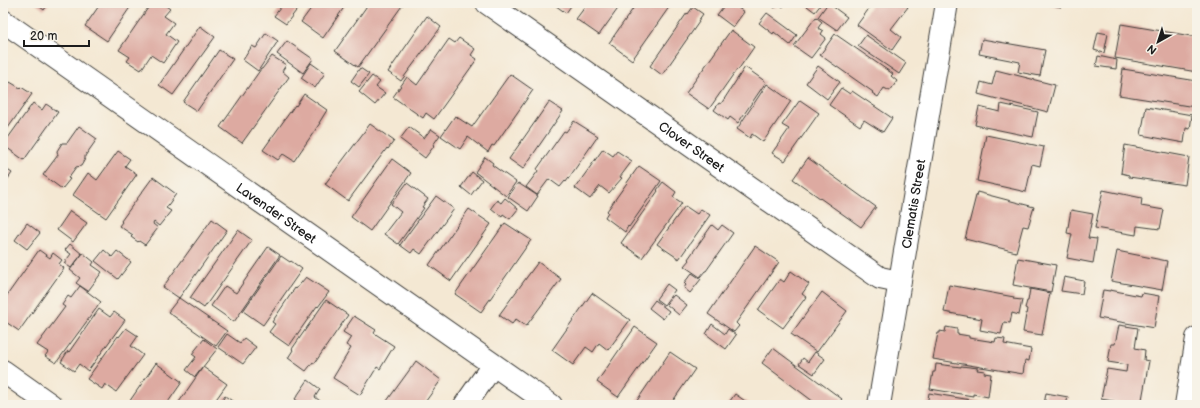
<svg xmlns="http://www.w3.org/2000/svg" width="1200" height="408" font-family="'Balsamiq Sans',sans-serif">
<rect width="100%" height="100%" fill="#f7f3e8"/>
<filter id="ink" filterUnits="userSpaceOnUse"><feTurbulence type="fractalNoise" baseFrequency=".025" numOctaves="2"/><feDisplacementMap in="SourceGraphic" scale="8" xChannelSelector="R" yChannelSelector="G"/><feConvolveMatrix kernelMatrix="1 2 1 2 8 2 1 2 1" color-interpolation-filters="sRGB"/></filter>
<filter id="wash" filterUnits="userSpaceOnUse"><feTurbulence type="fractalNoise" baseFrequency=".012" numOctaves="4" result="noise"/><feDisplacementMap in="SourceGraphic" scale="16" xChannelSelector="R" yChannelSelector="G"/><feGaussianBlur stdDeviation="0.9" result="paint"/><feColorMatrix in="noise" values="0 0 0 0 0 0 0 0 0 0 0 0 0 0 0 0 0 1.4 0 .05"/><feComposite in="paint" operator="in"/></filter>
<g filter="url(#wash)">
<rect width="100%" height="100%" fill="#f4e8d3"/>
<g id="blocks">
<g fill="#ddaaa1">
<path d="M35 3H49L44 10Z"/>
<path d="M101 3H133L107 41 85 26Z"/>
<path d="M147 3H162L170 9 164 16 174 23 166 34 177 42 163 63 151 55 141 70 127 61 130 57 119 50 150 5Z"/>
<path d="M284 3H293L299 7 286 24 274 16Z"/>
<path d="M315 3H347L323 38 301 22Z"/>
<path d="M369 3H404L358 67 335 51Z"/>
<path d="M552 3H573L566 13Z"/>
<path d="M588 3H622L599 35 576 19Z"/>
<path d="M637 3H672L632 60 609 43Z"/>
<path d="M726 3H731L744 12 733 27 717 15Z"/>
<path d="M734 3H745L741 8Z"/>
<path d="M768 3H786L783 7 778 3 775 8Z"/>
<path d="M803 3H822L815 12Z"/>
<path d="M828 3 847 17 837 30 818 17Z"/>
<path d="M873 3H903L908 7 891 29 901 37 892 50 857 25Z"/>
<path d="M1044 3H1061V7Z"/>
<path d="M693 7 703 14 698 21 699 22 662 75 650 66 687 13 688 14Z"/>
<path d="M767 13 797 35 790 45 774 32 773 34 759 23Z"/>
<path d="M427 16 441 27 401 81 388 72Z"/>
<path d="M816 17 822 22 818 28 823 31 821 34 826 38 811 58 794 46Z"/>
<path d="M1121 24 1197 37V72L1115 58Z"/>
<path d="M200 26 215 37 173 95 159 85Z"/>
<path d="M731 30 754 47 738 70 737 69 709 109 686 93Z"/>
<path d="M1098 32 1108 34 1104 53 1094 50Z"/>
<path d="M266 33 278 41 258 71 243 60 252 46 256 48Z"/>
<path d="M835 34 893 74 891 76 897 81 890 91 884 88 878 97 872 93 873 92 820 55Z"/>
<path d="M866 35 906 63 899 74 858 46Z"/>
<path d="M459 38 475 49 471 55 477 59 434 119 426 113 423 118 393 97 407 77 417 85 449 39 455 43Z"/>
<path d="M982 39 1045 50 1040 76 1018 72 1020 62 979 54Z"/>
<path d="M287 41 313 59 303 73 277 54Z"/>
<path d="M219 50 233 59 197 111 183 102Z"/>
<path d="M272 56 286 65 282 71 289 77 242 143 220 127 261 69H262Z"/>
<path d="M1098 56 1117 60 1116 69 1096 66Z"/>
<path d="M311 63 325 73 315 88 301 78Z"/>
<path d="M818 66 840 82 827 99 806 83Z"/>
<path d="M745 67 766 82 738 123 730 117 728 120 714 110 719 103 721 104Z"/>
<path d="M360 68 369 74 359 87 351 81Z"/>
<path d="M1123 69 1197 81V92L1195 107 1119 95Z"/>
<path d="M996 70 1055 85 1048 112 978 94 981 82 992 85Z"/>
<path d="M510 74 533 90 494 146 492 145 488 152 468 137 460 149 441 136 455 116 472 127Z"/>
<path d="M372 76 380 82 376 87 385 93 375 105 359 92Z"/>
<path d="M10 82 20 88 21 87 32 94 3 135V92Z"/>
<path d="M767 84 791 101 763 142 752 134 750 138 737 129Z"/>
<path d="M841 88 850 94 852 91 892 118 883 132 864 120 860 126 829 105Z"/>
<path d="M304 94 327 110 319 123H320L294 161 283 154 278 160 263 150 295 105 296 106Z"/>
<path d="M800 100 819 113 785 161 772 153 789 129 782 125Z"/>
<path d="M549 102 563 111 523 169 509 159Z"/>
<path d="M33 103 42 110 46 104 58 112 24 160 3 145Z"/>
<path d="M1001 104 1038 112 1033 137 975 125 979 107 1000 112Z"/>
<path d="M1146 107 1192 115 1190 129 1186 128 1184 143 1141 135Z"/>
<path d="M574 121 598 136 566 182 565 181 560 187 549 179 537 195 526 187 538 171 537 169 564 131 566 132Z"/>
<path d="M370 124 394 141 388 149 387 148 348 201 325 184Z"/>
<path d="M79 126 97 139 85 156V159L81 166 76 167 68 178 70 179 62 189 43 175 58 155 57 151 62 143H67Z"/>
<path d="M409 127 424 138 431 129 440 135 433 145 434 146 425 158 400 139Z"/>
<path d="M986 135 1044 147 1040 166 1032 164 1026 192 977 181Z"/>
<path d="M1125 145 1189 157 1185 185 1129 177V175L1121 173Z"/>
<path d="M603 149 613 156 617 151 632 161 620 177 622 178 609 193 600 186 590 199 575 188Z"/>
<path d="M118 151 130 159 125 166 137 174 106 218 73 195 88 173 97 180Z"/>
<path d="M485 157 493 163 492 165 516 182 506 196 475 172Z"/>
<path d="M808 158 876 207 861 227 793 179Z"/>
<path d="M392 159 411 173 370 231 351 217Z"/>
<path d="M639 166 661 181 629 227 628 226 625 232 605 217 608 212 607 211 636 170Z"/>
<path d="M3 167 12 173 3 186Z"/>
<path d="M472 172 482 180 471 195 461 187Z"/>
<path d="M153 177 176 194 166 208 171 211 159 226 154 222 153 224 158 228 145 245 139 241 138 242 131 237 133 235 119 226 122 222 121 221Z"/>
<path d="M663 182 676 192 673 197 682 203 642 258 621 243 658 191 657 190Z"/>
<path d="M407 183 428 199 422 207 424 208 398 244 384 234 401 212 391 204Z"/>
<path d="M518 183 538 196 528 211 508 197Z"/>
<path d="M1103 190 1142 198 1141 206 1164 210 1160 229 1137 226 1136 235 1095 228Z"/>
<path d="M977 192 1034 207 1028 227 1023 226 1016 252 965 239Z"/>
<path d="M436 196 454 209 421 254 414 249 411 253 400 245Z"/>
<path d="M505 198 518 209 510 219 503 214 502 217 491 208 497 200 501 203Z"/>
<path d="M685 206 697 214 701 209 710 215 679 259 657 244Z"/>
<path d="M469 209 491 224 451 281 429 265Z"/>
<path d="M1071 210 1093 214 1088 238 1097 239 1093 263 1067 258 1072 234 1067 233Z"/>
<path d="M70 211 87 223 73 242 57 230Z"/>
<path d="M212 219 227 230 179 298 163 287Z"/>
<path d="M27 223 40 233 27 249 15 240Z"/>
<path d="M505 223 531 240 481 312 455 294Z"/>
<path d="M712 225 718 230 722 225 733 233 706 271H705L700 277 684 266 689 260 688 259Z"/>
<path d="M238 230 252 240 204 308 190 298Z"/>
<path d="M70 244 82 254 71 268 64 263 71 254 65 250Z"/>
<path d="M755 246 779 262 736 323 739 326 734 332 708 314Z"/>
<path d="M268 247 280 255 234 322 211 306 225 286 236 293Z"/>
<path d="M39 250 50 258 53 253 62 260 59 264 64 268 19 331 3 320V301Z"/>
<path d="M104 250 112 257 117 251 131 262 118 279 95 261Z"/>
<path d="M1117 251 1167 261 1162 290 1111 281Z"/>
<path d="M83 253 94 262 92 265 102 272 88 291 76 283 80 278 70 270Z"/>
<path d="M281 256 290 262 291 261 302 269 263 325 243 311Z"/>
<path d="M1018 258 1056 265 1051 292 1013 285Z"/>
<path d="M538 262 561 279 526 326 516 319 512 324 499 315Z"/>
<path d="M791 271 809 284 802 294 806 297 783 328 758 310 780 279 784 282Z"/>
<path d="M692 273 701 279 690 293 684 288 686 285 684 283Z"/>
<path d="M306 277 329 292 318 307 317 306 289 346 269 332 275 324 272 322 295 288 296 289Z"/>
<path d="M1064 277 1084 281 1082 294 1061 291Z"/>
<path d="M667 284 675 290 664 305 656 299Z"/>
<path d="M949 285 1014 297 1013 299 1022 300 1019 315 1012 313 1010 323 1004 322 1001 334 980 330 982 319 944 312Z"/>
<path d="M80 286 101 302 56 363 45 356 48 352 37 345 65 307 62 305 68 296 71 298Z"/>
<path d="M1030 289 1050 293 1042 335 1023 332 1027 309 1025 308 1027 301H1028Z"/>
<path d="M1103 290 1110 291V290L1141 296 1142 293 1159 296 1154 328 1098 318Z"/>
<path d="M822 292 847 311 817 352 791 334Z"/>
<path d="M592 293 630 320 608 350 599 343 593 352 586 347 573 365 552 350Z"/>
<path d="M674 295 687 305 679 315 666 304Z"/>
<path d="M179 298 227 331 216 346 168 312Z"/>
<path d="M326 300 348 315 314 364 313 362 306 371 288 358 293 350 292 349Z"/>
<path d="M655 300 669 311 663 319 649 308Z"/>
<path d="M99 309 110 317 114 312 125 320 88 371 79 364 74 371 61 362 68 351 69 352Z"/>
<path d="M354 316 376 330 374 333 394 346 380 369 377 367 360 395 333 378 351 348 346 345 351 337 343 332Z"/>
<path d="M712 324 725 334 728 329 736 335 726 349 706 334Z"/>
<path d="M1119 325 1138 328 1135 348 1145 350 1144 360 1149 361 1141 405H1135L1101 399 1107 369 1126 372 1127 365 1108 362 1111 344H1115Z"/>
<path d="M635 327 657 342 618 397 597 382Z"/>
<path d="M946 327 957 329V334L969 336V338L995 342 996 338 1005 339 1004 344 1031 349 1029 361 1025 360 1023 374 933 359 938 333H940V331L945 332Z"/>
<path d="M126 328 138 336 131 346 143 355 116 392 105 384 102 389 87 379 118 336 119 337Z"/>
<path d="M227 334 240 343 244 338 256 347 243 364 218 347Z"/>
<path d="M204 339 217 349 195 377 186 370 196 357 192 354Z"/>
<path d="M773 348 842 399 837 405H818L762 363Z"/>
<path d="M670 352 695 369 670 405H634Z"/>
<path d="M815 352 825 359 814 374 799 364 803 358 808 362Z"/>
<path d="M416 361 441 380 423 405H384Z"/>
<path d="M156 363 182 382 166 405H127Z"/>
<path d="M936 364 961 367V366L978 368 977 370 985 371 984 373 991 374 988 397 973 394V396L930 389 933 372H935Z"/>
<path d="M203 367 227 384 212 405H177Z"/>
<path d="M308 380 320 389 315 397 325 405H303L295 399Z"/>
<path d="M929 393 989 403V405H927Z"/>
<path d="M1046 393 1068 397 1066 405H1044Z"/>
<path d="M735 394 751 405H727Z"/>
<path d="M225 396 238 405H219Z"/>
</g>
</g>
</g>
<g filter="url(#ink)">
<use href="#blocks" fill-opacity="0" stroke="#3c3b37" stroke-width="1"/>
<g fill="none" stroke-linecap="round" stroke-linejoin="round">
<defs>
<g id="minor">
<path id="s1" d="M487 3 880 278 899 282"/>
<path id="s2" d="M3 21 551 405"/>
<path d="M3 371 51 405"/>
<path d="M465 405 493 365"/>
<path id="s3" d="M879 405 947 3"/>
<path d="M1186 405 1197 338"/>
</g>
</defs>
<use href="#minor" stroke="#3c3b37" stroke-width="24"/>
<use href="#minor" stroke="#fff" stroke-width="22"/>
</g>
</g>
<g text-anchor="middle" stroke-width="3" stroke-linejoin="round" paint-order="stroke">
<g font-size="13" fill="#1c1c1c" stroke="#f7f3e8">
<text dy="5" stroke="none"><textPath href="#s1" startOffset="250">Clover Street</textPath></text>
<text dy="5" stroke="none"><textPath href="#s3" startOffset="204">Clematis Street</textPath></text>
<text dy="5" stroke="none"><textPath href="#s2" startOffset="334">Lavender Street</textPath></text>
</g>
</g>
<rect width="1200" height="408" fill="none" stroke="#f7f3e8" stroke-width="16"/>
<g transform="translate(1158 42) rotate(219)" stroke="#f7f3e8" stroke-width="3" paint-order="stroke">
<path d="M0-3L7 15L0 10L-7 15Z" fill="#1c1c1c"/>
<text y="-6" font-size="11" font-weight="bold" text-anchor="middle" fill="#1c1c1c">N</text>
</g>
<path d="M24 40v6h65v-6" fill="none" stroke="#1c1c1c" stroke-width="2"/>
<text x="30" y="40" font-size="12" fill="#1c1c1c" stroke="#f7f3e8" stroke-width="3" paint-order="stroke">20 m</text>
</svg>
